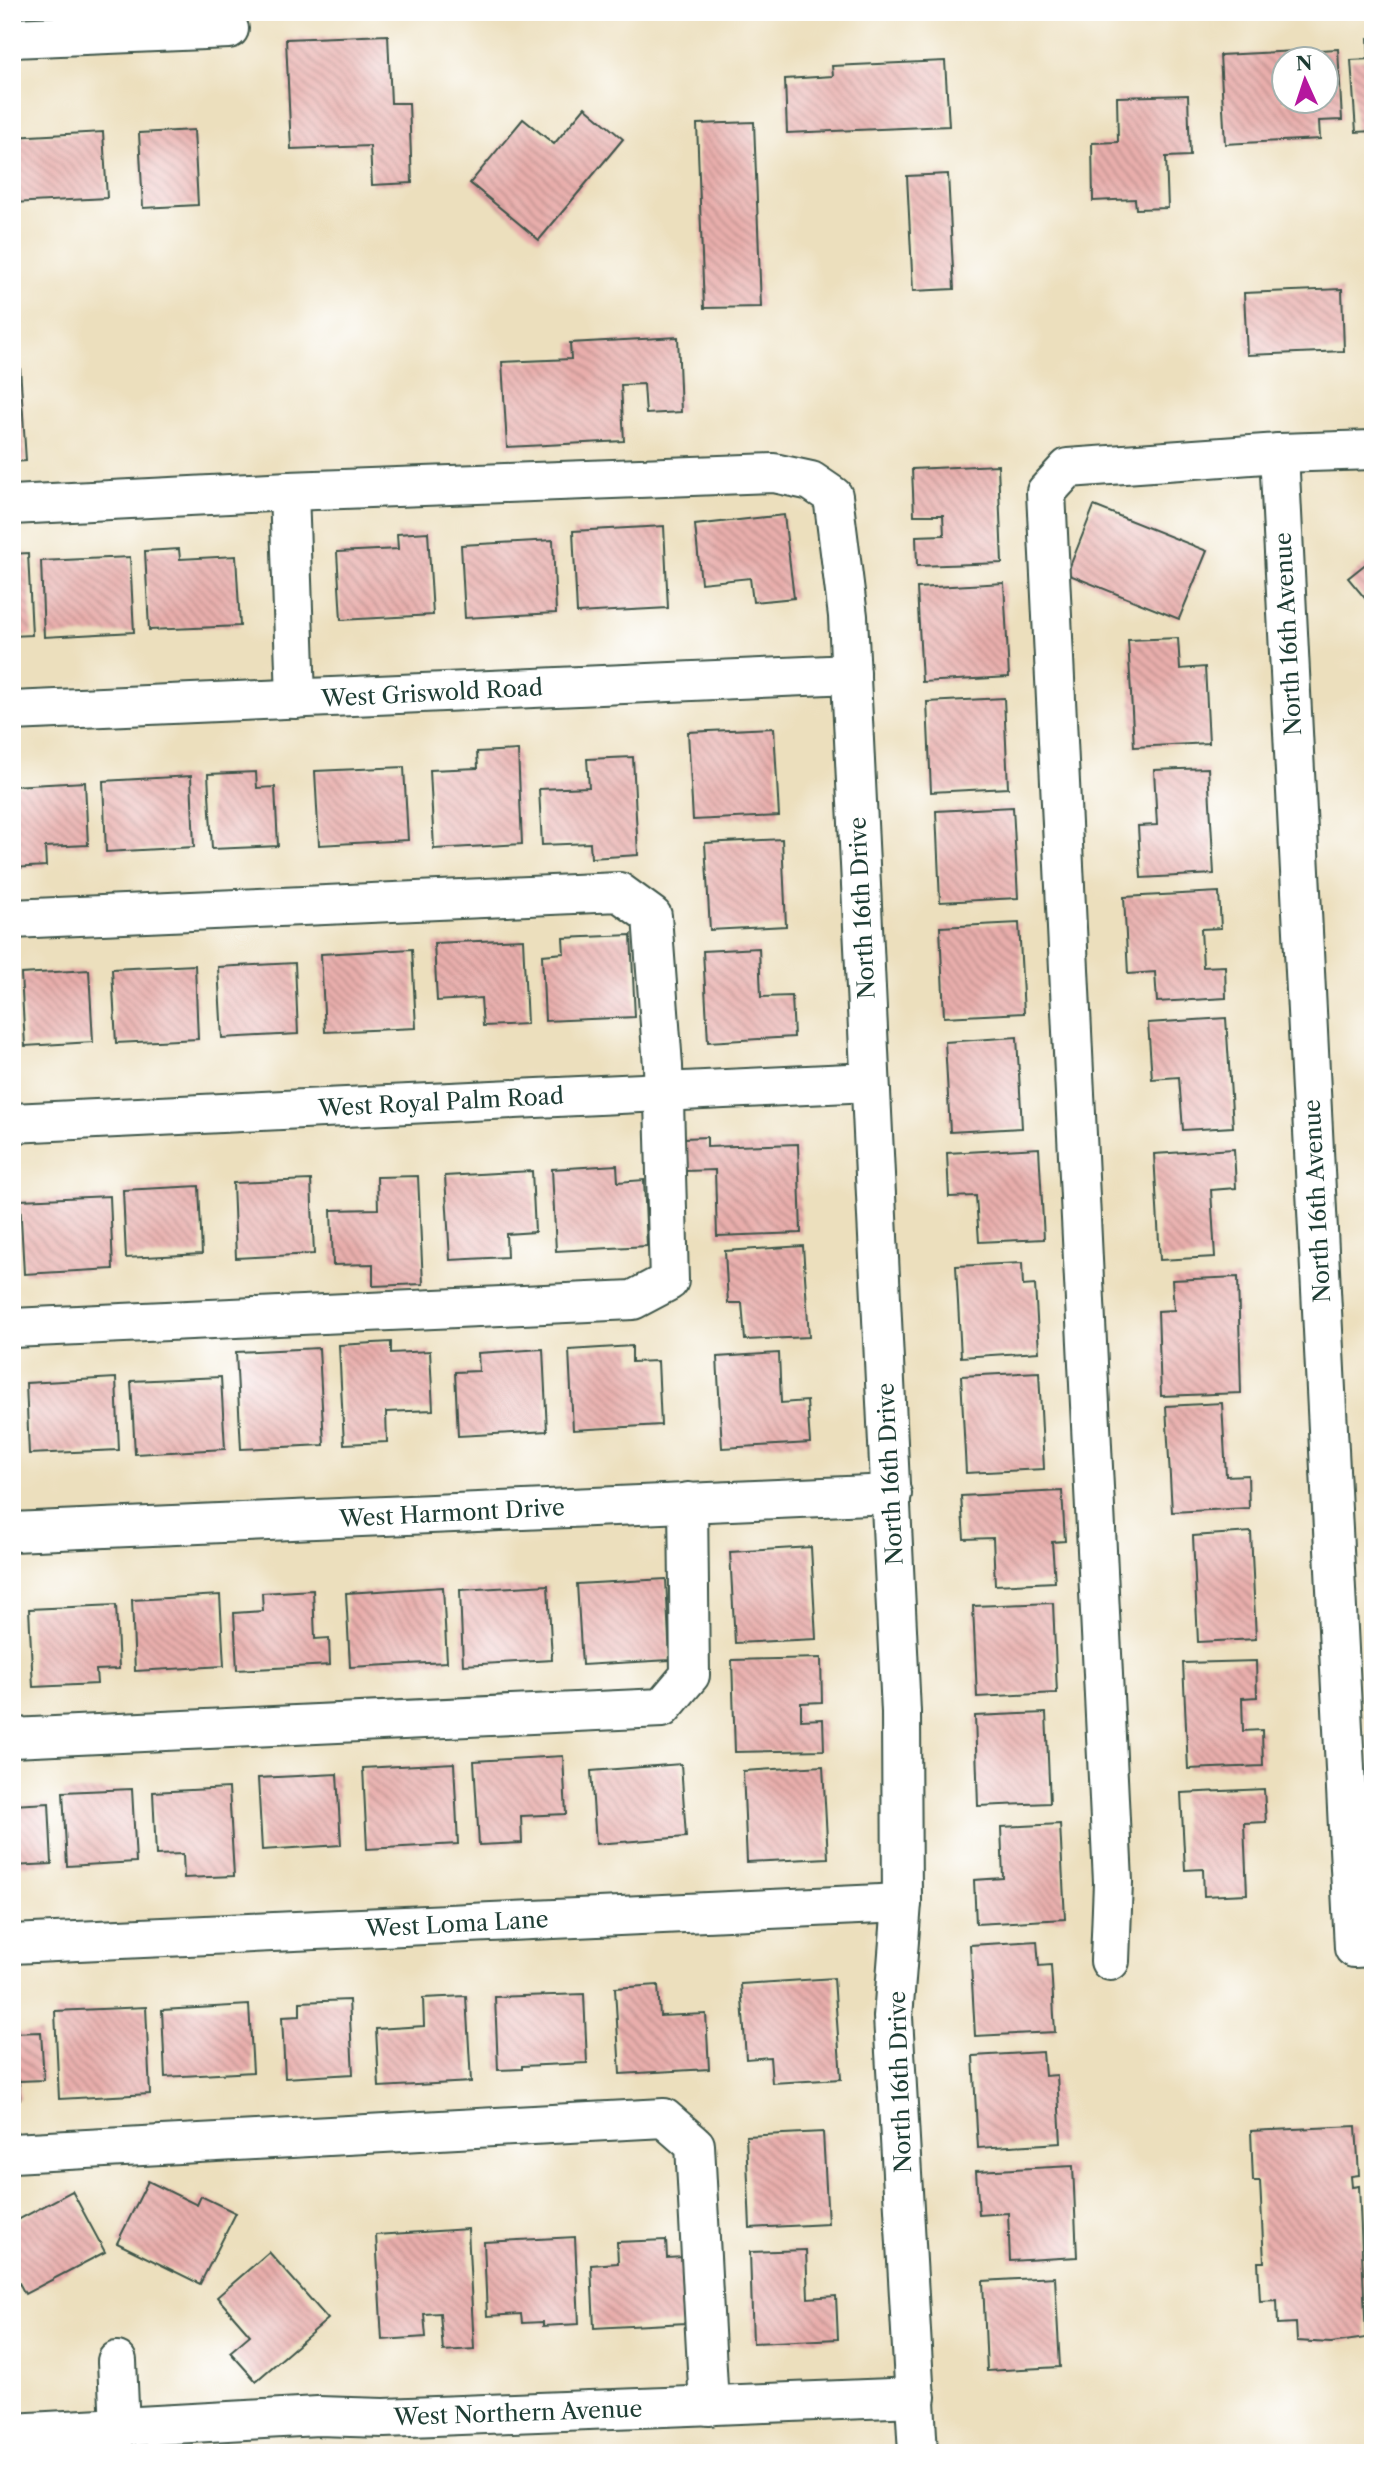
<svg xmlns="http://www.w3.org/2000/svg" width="1385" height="2465" font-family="'Libre Caslon Text',serif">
<defs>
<pattern id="building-back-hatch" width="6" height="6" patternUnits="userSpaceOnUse" patternTransform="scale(1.75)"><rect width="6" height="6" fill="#e9aeac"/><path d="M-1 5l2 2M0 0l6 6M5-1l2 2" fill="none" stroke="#bc8f8d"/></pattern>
</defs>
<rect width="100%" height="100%" fill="#fff"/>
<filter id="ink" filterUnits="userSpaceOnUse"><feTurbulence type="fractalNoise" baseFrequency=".0143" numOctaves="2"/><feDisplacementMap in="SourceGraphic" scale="14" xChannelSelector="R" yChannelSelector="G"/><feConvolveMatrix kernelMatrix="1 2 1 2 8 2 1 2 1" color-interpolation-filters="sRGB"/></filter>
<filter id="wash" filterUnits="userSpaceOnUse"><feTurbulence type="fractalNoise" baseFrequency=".00686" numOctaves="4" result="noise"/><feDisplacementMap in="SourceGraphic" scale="28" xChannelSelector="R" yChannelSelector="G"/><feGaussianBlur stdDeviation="1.57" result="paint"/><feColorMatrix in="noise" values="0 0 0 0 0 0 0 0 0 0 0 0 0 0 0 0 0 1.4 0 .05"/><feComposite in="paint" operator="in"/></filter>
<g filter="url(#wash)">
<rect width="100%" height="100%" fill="#ecdfbd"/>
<g id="blocks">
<g fill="url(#building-back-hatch)" fill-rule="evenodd">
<path d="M388 35 391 103H409L412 183 372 185 370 146 291 149 286 39Z"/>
<path d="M1368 38H1373V131L1356 132 1351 60 1369 59Z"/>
<path d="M1338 49 1342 120 1319 121 1320 139 1225 144 1220 55ZM1284 60H1326V102H1284Z"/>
<path d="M945 61 949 126 787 133 785 79 833 76 832 66Z"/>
<path d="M1188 95 1190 156 1166 157 1168 208 1136 209 1135 199 1093 201 1092 143 1118 142 1117 97Z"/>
<path d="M585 107 623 139 539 240 470 183 523 119 554 144Z"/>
<path d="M754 122 761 307 704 308 697 124Z"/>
<path d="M194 130 198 205 143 208 139 133Z"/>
<path d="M103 132 107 198 12 203V137Z"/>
<path d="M948 174 954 289 913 291 907 176Z"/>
<path d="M12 272H14L26 461 12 462Z"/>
<path d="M1342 289 1344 351 1247 355 1244 293Z"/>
<path d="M678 337 681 412 646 414 644 384 621 385 624 441 507 447 502 362 571 359 570 343Z"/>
<path d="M998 465 1002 563 917 566 916 536 944 535 943 515H914L912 469Z"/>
<path d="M1094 506 1207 551 1179 619 1067 574Z"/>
<path d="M784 515 794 598 753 602 750 578 701 583 695 525Z"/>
<path d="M664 526 668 608 577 613 573 531Z"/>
<path d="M428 532 433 615 341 620 337 552 398 549 397 534Z"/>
<path d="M553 540 556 613 465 618 461 545Z"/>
<path d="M179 549 180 559 236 556 240 626 149 630 145 551Z"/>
<path d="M28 553 32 635 12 636V554Z"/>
<path d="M130 557 134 632 44 637 41 561Z"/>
<path d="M1373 558V608L1348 578Z"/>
<path d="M1004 583 1009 677 922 682 917 588Z"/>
<path d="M1178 638 1180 669 1205 667 1209 743 1134 747 1128 640Z"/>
<path d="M1004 698 1008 788 931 792 927 702Z"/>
<path d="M774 728 779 816 693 820 688 732Z"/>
<path d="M518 750 522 844 434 849 430 770 478 768 477 752Z"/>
<path d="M633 757 638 855 591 858 590 843 542 845 539 789 589 787 587 759Z"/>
<path d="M404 767 408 840 319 845 315 771Z"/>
<path d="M1208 768 1214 874 1141 878 1138 826 1157 825 1154 770Z"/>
<path d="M256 772 257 788 275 787 278 846 212 849 208 774Z"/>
<path d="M191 776 194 847 106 852 103 781Z"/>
<path d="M85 782 88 845 45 847 46 866 12 868V786Z"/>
<path d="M1013 807 1018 898 940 902 936 811Z"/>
<path d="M782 839 786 926 710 930 705 843Z"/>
<path d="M1219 892 1221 928 1201 929 1203 967 1225 966 1226 998 1157 1002 1155 972 1128 974 1124 897Z"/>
<path d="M1019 923 1024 1013 944 1017 940 927Z"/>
<path d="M631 935 635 1017 545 1021 542 955 564 953 563 938Z"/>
<path d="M523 939 527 1024 483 1026 481 998 437 1001 434 943Z"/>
<path d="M759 948 761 997 792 996 794 1037 708 1042 703 951Z"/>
<path d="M412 949 416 1028 325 1032 321 954Z"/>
<path d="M295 963 298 1034 222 1038 218 967Z"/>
<path d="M195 965 198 1039 116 1043 112 969Z"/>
<path d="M89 970 93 1042 25 1046 21 974Z"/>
<path d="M1226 1018 1233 1127 1183 1130 1179 1077 1152 1079 1148 1023Z"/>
<path d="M1017 1037 1022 1128 950 1132 945 1042Z"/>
<path d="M707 1137V1147L798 1144 801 1233 717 1236 715 1170 685 1171 684 1138Z"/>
<path d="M1039 1148 1044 1239 979 1242 976 1196 949 1197 947 1153Z"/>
<path d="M1234 1149 1236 1188 1211 1190 1215 1257 1160 1260 1154 1154Z"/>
<path d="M617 1165 618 1182 644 1180 647 1246 556 1251 552 1169Z"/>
<path d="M532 1171 535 1232 506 1234 507 1257 450 1260 445 1176Z"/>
<path d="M418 1176 423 1284 373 1286V1264L333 1265 331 1210 378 1209 377 1177Z"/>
<path d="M311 1180 314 1254 236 1258 233 1183Z"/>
<path d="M199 1186 202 1254 126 1258 123 1190Z"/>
<path d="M110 1196 113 1269 24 1274 20 1200Z"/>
<path d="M803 1246 809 1337 745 1340 742 1303H728L725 1251Z"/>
<path d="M1022 1263 1023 1286 1035 1285 1039 1352 961 1357 956 1266Z"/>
<path d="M1238 1277 1241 1393 1161 1396 1158 1311 1174 1310 1172 1280Z"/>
<path d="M391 1342V1353L430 1351 433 1410 386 1412 387 1442 344 1444 339 1345Z"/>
<path d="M632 1346V1362L658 1361 661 1425 573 1430 569 1350Z"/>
<path d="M319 1348 324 1445 241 1449 236 1352Z"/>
<path d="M543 1349 547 1431 458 1436 455 1372 479 1371 478 1353Z"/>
<path d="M779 1353 781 1403 807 1401 810 1443 722 1448 717 1357Z"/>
<path d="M1039 1372 1044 1469 966 1473 961 1376Z"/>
<path d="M221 1377 225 1449 135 1454 131 1381Z"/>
<path d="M116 1378 119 1450 29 1454 26 1383Z"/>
<path d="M1222 1403 1226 1476 1248 1475 1249 1508 1172 1512 1166 1406Z"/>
<path d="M1062 1491 1065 1541 1052 1542 1055 1582 995 1585 993 1538 964 1539 961 1496Z"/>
<path d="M1251 1532 1256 1639 1198 1642 1193 1536Z"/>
<path d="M811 1547 816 1639 735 1643 730 1552Z"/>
<path d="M666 1579 670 1660 582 1665 577 1584Z"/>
<path d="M548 1585 552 1660 463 1665 460 1590Z"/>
<path d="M443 1587 447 1662 350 1667 346 1593Z"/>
<path d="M313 1590 315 1639 329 1638 330 1665 237 1670 234 1613 263 1611 262 1593Z"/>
<path d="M220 1595 224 1666 135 1671 132 1600Z"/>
<path d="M1053 1603 1057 1693 977 1697 973 1606Z"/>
<path d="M116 1605 119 1669 96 1670 97 1684 33 1687 29 1609Z"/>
<path d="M821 1658 822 1702 801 1703V1720L823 1719 824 1750 735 1752 732 1660Z"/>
<path d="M1256 1661 1257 1697 1242 1698 1243 1731 1262 1730 1263 1766 1188 1769 1183 1663Z"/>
<path d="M1046 1713 1050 1803 978 1806 975 1716Z"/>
<path d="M563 1756 566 1814 521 1816 522 1843 479 1845 474 1761Z"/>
<path d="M454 1763 458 1844 367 1849 363 1768Z"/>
<path d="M681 1764 686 1837 596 1844 591 1771Z"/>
<path d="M823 1766 828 1858 747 1862 743 1771Z"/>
<path d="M337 1774 341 1845 262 1850 258 1778Z"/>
<path d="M229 1788 234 1876 184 1878 183 1854 156 1855 153 1792Z"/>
<path d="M132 1789 136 1862 67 1866 63 1792Z"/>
<path d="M1264 1789 1266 1822 1244 1823 1247 1894 1204 1896 1203 1869 1185 1870 1181 1793Z"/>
<path d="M49 1803 52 1864 12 1866V1805Z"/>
<path d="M1060 1824 1065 1919 976 1924 974 1880 1003 1878 1001 1827Z"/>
<path d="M1037 1941 1039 1966 1051 1965 1055 2032 975 2036 970 1945Z"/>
<path d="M834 1978 841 2079 772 2083 770 2057 746 2059 741 1984Z"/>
<path d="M658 1985 660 2016 706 2014 709 2069 620 2074 615 1988Z"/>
<path d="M584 1994 587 2063 522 2066V2069L498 2070 495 1997Z"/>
<path d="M466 1996 471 2082 379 2087 376 2029 424 2026 423 1998Z"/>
<path d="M349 2000 353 2074 285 2078 282 2017 300 2016V2002Z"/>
<path d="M249 2005 253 2072 165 2077 162 2010Z"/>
<path d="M146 2007 150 2094 59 2099 55 2011Z"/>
<path d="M41 2032 44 2080 19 2081 20 2099H12V2033Z"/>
<path d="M1043 2052 1045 2076 1057 2075 1061 2143 978 2148 973 2056Z"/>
<path d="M1356 2126 1359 2175 1351 2176 1352 2187 1359 2186 1366 2338 1331 2343 1297 2341 1296 2323 1278 2324 1277 2300 1260 2301 1258 2262H1264L1260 2181H1253L1251 2131Z"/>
<path d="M823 2132 828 2224 750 2228 746 2136Z"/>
<path d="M1073 2166 1077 2257 1010 2261 1008 2213 979 2215 976 2171Z"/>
<path d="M148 2181 197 2205 201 2196 236 2213 200 2284 117 2243Z"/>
<path d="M72 2191 105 2252 25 2294 12 2270V2223Z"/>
<path d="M468 2229 474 2349 443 2351 440 2313 424 2314 426 2337 382 2340 376 2235Z"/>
<path d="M575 2237 579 2324 543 2326V2322L522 2323 521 2314 487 2316 484 2242Z"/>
<path d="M666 2240 667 2258 683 2257 686 2323 594 2328 591 2265 618 2263 617 2242Z"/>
<path d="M806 2250 808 2298 836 2296 838 2339 753 2343 750 2252Z"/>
<path d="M269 2252 328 2319 256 2381 230 2352 250 2335 217 2297Z"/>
<path d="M1055 2277 1060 2367 987 2371 983 2281Z"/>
</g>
</g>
</g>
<g filter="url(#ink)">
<use href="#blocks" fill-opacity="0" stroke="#3e5549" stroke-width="2"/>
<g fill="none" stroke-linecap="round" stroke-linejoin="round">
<defs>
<g id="minor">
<path d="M12 38 229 29"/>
<path d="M1279 453 1354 1948 1373 1947"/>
<path d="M289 491 296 699"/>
<path d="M12 505 289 491 774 473 811 481 833 496 848 616 901 1712 902 1903 893 2017 918 2453"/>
<path d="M12 711 851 674"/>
<path d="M12 919 619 892 652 916 663 1066 669 1281 633 1300 12 1328"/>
<path d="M12 1123 870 1082"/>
<path d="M12 1532 892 1494"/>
<path d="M12 1738 662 1708 690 1675 688 1502"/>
<path d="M12 1944 902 1903"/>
<path d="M1110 1961 1113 1882 1046 492 1068 468 1279 453 1373 450"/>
<path d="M12 2153 664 2118 695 2145 709 2406"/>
<path d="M117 2361 120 2428"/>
<path d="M12 2433 318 2416 384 2418 916 2397"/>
</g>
</defs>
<use href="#minor" stroke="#3e5549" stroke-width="42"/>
<use href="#minor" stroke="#fff" stroke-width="38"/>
</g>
</g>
<g text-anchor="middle" stroke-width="7" stroke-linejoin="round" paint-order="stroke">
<g font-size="23" fill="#1f3d34" stroke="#fff">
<text transform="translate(1288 634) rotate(-93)" y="8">North 16th Avenue</text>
<text transform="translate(432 693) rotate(-3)" y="8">West Griswold Road</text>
<text transform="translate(862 908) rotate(-93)" y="8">North 16th Drive</text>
<text transform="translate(441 1102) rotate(-3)" y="8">West Royal Palm Road</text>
<text transform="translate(1317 1201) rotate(-93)" y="8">North 16th Avenue</text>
<text transform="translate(890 1474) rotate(-93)" y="8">North 16th Drive</text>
<text transform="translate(452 1513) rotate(-3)" y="8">West Harmont Drive</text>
<text transform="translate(457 1924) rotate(-3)" y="8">West Loma Lane</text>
<text transform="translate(900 2082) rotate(-92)" y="8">North 16th Drive</text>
<text transform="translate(518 2413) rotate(-2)" y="8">West Northern Avenue</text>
</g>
</g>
<rect width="1385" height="2465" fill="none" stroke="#fff" stroke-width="42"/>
<g transform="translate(1305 80) rotate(357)"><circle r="33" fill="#ffffff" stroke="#a5b1ae" stroke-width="2"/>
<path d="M0-5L12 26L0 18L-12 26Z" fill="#b5179e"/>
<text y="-10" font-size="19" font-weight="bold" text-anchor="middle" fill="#1f3d34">N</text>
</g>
</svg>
